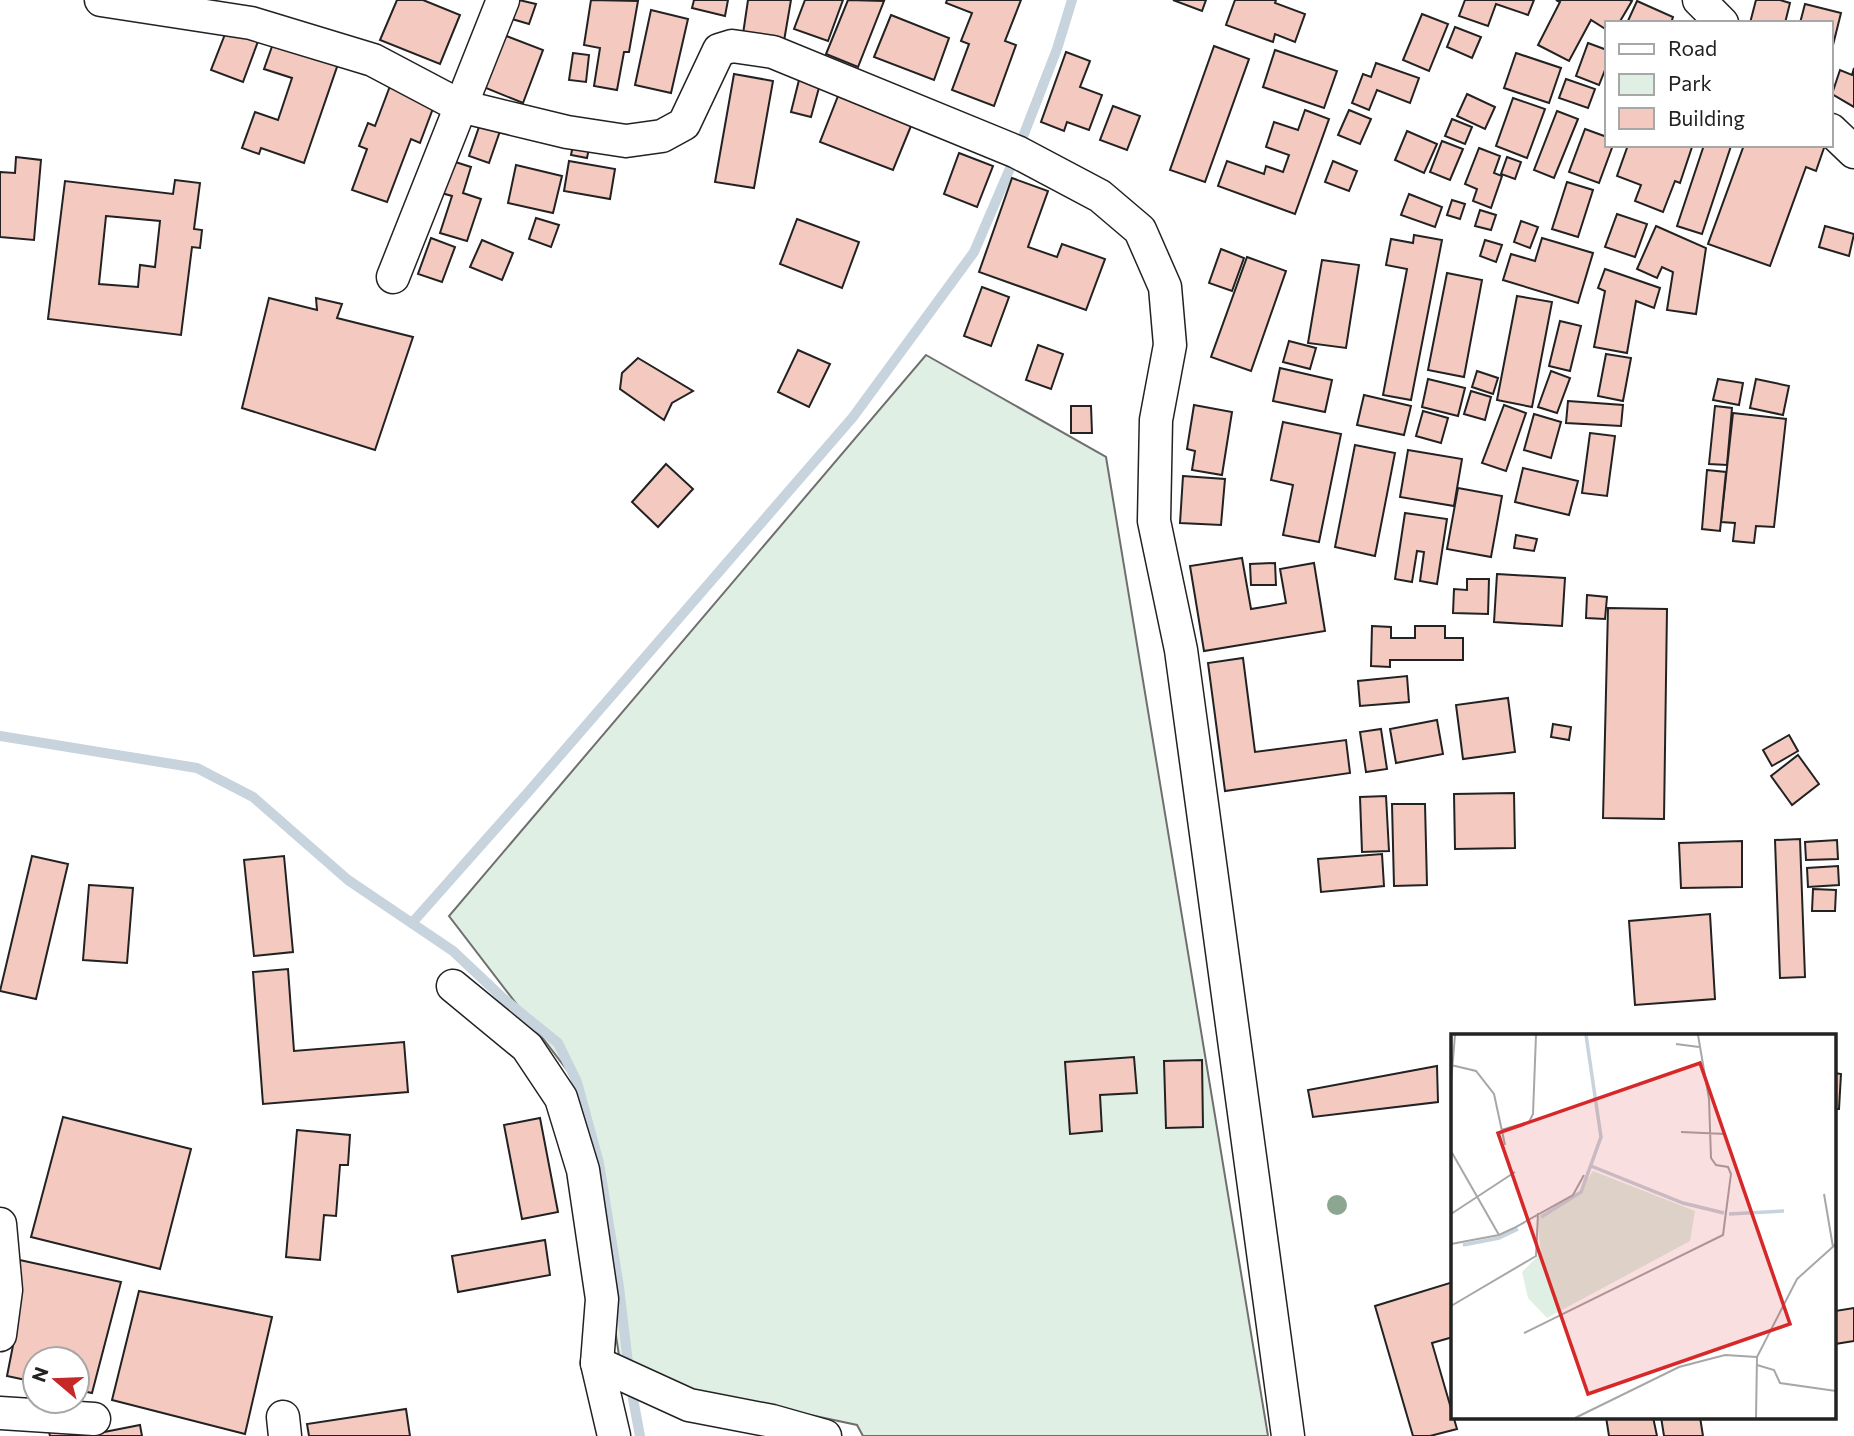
<svg xmlns="http://www.w3.org/2000/svg" width="1854" height="1436" font-family="Commissioner,sans-serif">
<rect width="100%" height="100%" fill="#fff"/>
<path fill="#e0efe3" stroke="#6f6f6f" stroke-width="2" d="M926 355 1106 457 1268 1436H863L857 1425 622 1375 577 1083 449 916Z"/>
<g fill="none" stroke-linecap="round" stroke-linejoin="round">
<g stroke="#c7d3dd" stroke-width="10">
<path d="M0 736 197 768 253 797 348 880 453 951 505 1000 558 1043 577 1082 599 1163 619 1287 631 1388 640 1436"/>
<path d="M412 923 530 790 853 417 974 252 1017 152 1057 49 1072 0"/>
</g>
</g>
<g fill="#f3c9c0" stroke="#222" stroke-width="2" fill-rule="evenodd">
<path d="M397 0H423L460 15 440 64 380 40Z"/>
<path d="M519 0 536 4 529 24 512 19Z"/>
<path d="M591 0 638 1 629 52H624L617 90 594 86 600 48 584 45Z"/>
<path d="M694 0H728L725 16 692 8Z"/>
<path d="M748 0H791L784 41 743 34Z"/>
<path d="M805 0H843L828 41 794 29Z"/>
<path d="M848 0 884 1 858 67 826 54Z"/>
<path d="M947 0H1021L1005 41 1016 45 994 106 952 90 969 44 961 41 972 13 946 3Z"/>
<path d="M1173 0H1206L1202 11Z"/>
<path d="M1235 0H1276L1275 3 1305 14 1295 42 1275 34 1273 42 1226 25Z"/>
<path d="M1465 0H1534L1528 15 1496 4 1488 26 1459 16Z"/>
<path d="M1556 0H1629L1632 1 1619 23H1607V30L1591 20 1569 61 1538 45 1560 2Z"/>
<path d="M1756 0H1780L1790 3 1785 23H1750Z"/>
<path d="M1637 1 1673 17 1671 23H1627Z"/>
<path d="M1805 4 1841 13 1833 45 1831 44V23H1800Z"/>
<path d="M651 10 688 19 671 93 635 85Z"/>
<path d="M1422 14 1448 24 1429 71 1403 60Z"/>
<path d="M891 15 949 38 934 80 874 57Z"/>
<path d="M229 24 260 36 243 82 211 70Z"/>
<path d="M1455 27 1481 37 1472 58 1447 47Z"/>
<path d="M501 34 543 50 523 103 481 86Z"/>
<path d="M275 38 339 61 304 163 261 148 259 154 242 148 255 112 278 120 292 78 264 69Z"/>
<path d="M1588 43 1607 50V65L1599 85 1576 76Z"/>
<path d="M1214 46 1249 59 1205 182 1170 170Z"/>
<path d="M1275 50 1337 71 1324 108 1263 87Z"/>
<path d="M1066 52 1090 61 1080 87 1102 95 1089 130 1067 122 1064 131 1041 122Z"/>
<path d="M573 53 589 55 586 82 569 80Z"/>
<path d="M1516 53 1561 68 1549 103 1504 88Z"/>
<path d="M1376 63 1419 78 1410 103 1377 90 1369 110 1352 103 1363 74 1371 77Z"/>
<path d="M1854 68V107L1832 94 1840 70 1852 75Z"/>
<path d="M734 74 773 81 754 188 715 182Z"/>
<path d="M1566 79 1595 89 1588 108 1559 98Z"/>
<path d="M799 80 820 84 811 117 791 112Z"/>
<path d="M390 86 435 103 420 143 411 139 387 202 352 190 367 149 359 146 368 123 375 126Z"/>
<path d="M1467 94 1495 107 1485 129 1457 116Z"/>
<path d="M838 96 911 126 893 170 820 142Z"/>
<path d="M1513 98 1545 109 1527 158 1496 146Z"/>
<path d="M1113 106 1140 116 1127 150 1100 140Z"/>
<path d="M1305 110 1329 119 1295 214 1218 186 1227 161 1264 174 1266 166 1283 172 1289 155 1266 147 1274 122 1298 130Z"/>
<path d="M1349 110 1371 119 1360 144 1338 135Z"/>
<path d="M1557 111 1578 119 1554 178 1534 170Z"/>
<path d="M1452 119 1472 127 1465 144 1445 136Z"/>
<path d="M480 124 500 131 489 163 469 156Z"/>
<path d="M1585 129 1607 137V145H1613L1599 183 1569 172Z"/>
<path d="M1407 131 1437 144 1424 173 1395 160Z"/>
<path d="M574 140 590 143 587 158 571 155Z"/>
<path d="M1442 141 1463 149 1450 180 1430 172Z"/>
<path d="M1628 145H1688L1692 147 1680 183 1675 181 1663 212 1635 201 1641 185 1617 176Z"/>
<path d="M1704 145 1731 146 1702 234 1677 226Z"/>
<path d="M1744 145H1825L1816 171 1806 167 1770 266 1708 244Z"/>
<path d="M1479 148 1500 156 1494 173 1502 176 1491 208 1473 201 1477 189 1465 184Z"/>
<path d="M959 153 993 166 977 207 944 194Z"/>
<path d="M16 157 41 160 34 240 0 237V172L15 173Z"/>
<path d="M1507 157 1521 162 1515 179 1501 174Z"/>
<path d="M449 160 471 167 463 193 481 199 467 241 440 233 452 196 438 192Z"/>
<path d="M569 161 615 169 610 199 564 191Z"/>
<path d="M1333 161 1357 171 1349 191 1325 182Z"/>
<path d="M516 165 562 176 553 213 508 203Z"/>
<path d="M1012 178 1048 191 1028 247 1057 257 1062 244 1105 259 1086 310 979 272Z"/>
<path d="M175 180 200 183 194 229 202 230 200 248 192 247 181 335 48 319 65 181 173 194ZM106 216 160 221 155 267 140 265 138 287 99 284Z"/>
<path d="M1567 182 1593 190 1578 237 1552 229Z"/>
<path d="M1409 194 1442 207 1435 227 1401 215Z"/>
<path d="M1452 200 1465 204 1460 219 1447 215Z"/>
<path d="M1480 210 1496 215 1491 230 1475 226Z"/>
<path d="M1617 214 1647 224 1635 257 1605 247Z"/>
<path d="M536 218 559 225 551 247 529 239Z"/>
<path d="M797 219 859 242 842 288 780 264Z"/>
<path d="M1521 221 1538 227 1530 248 1514 242Z"/>
<path d="M1656 226 1706 248 1696 314 1667 310 1673 272 1662 267 1657 278 1637 269Z"/>
<path d="M1825 226 1854 234 1849 256 1819 247Z"/>
<path d="M1414 235 1442 240 1411 400 1383 395 1407 269 1386 265 1391 239 1413 243Z"/>
<path d="M431 238 455 247 442 282 418 274Z"/>
<path d="M1542 238 1593 253 1578 303 1503 280 1511 254 1535 261Z"/>
<path d="M482 240 513 253 502 280 470 267Z"/>
<path d="M1485 240 1502 245 1496 262 1480 256Z"/>
<path d="M1221 249 1244 258 1232 291 1209 283Z"/>
<path d="M1247 257 1286 271 1251 371 1211 357Z"/>
<path d="M1322 260 1359 265 1346 348 1308 343Z"/>
<path d="M1605 269 1660 288 1654 308 1636 301 1627 353 1594 347 1605 291 1598 288Z"/>
<path d="M1447 273 1482 280 1464 377 1428 370Z"/>
<path d="M982 287 1009 297 991 346 964 336Z"/>
<path d="M1517 296 1552 302 1532 407 1497 400Z"/>
<path d="M269 298 317 310 316 298 342 304 337 318 413 337 375 450 242 408Z"/>
<path d="M1560 321 1581 326 1570 371 1549 366Z"/>
<path d="M1289 341 1316 348 1310 369 1283 362Z"/>
<path d="M1038 345 1063 354 1051 389 1026 380Z"/>
<path d="M798 350 830 364 809 407 778 392Z"/>
<path d="M1606 354 1631 358 1623 401 1598 396Z"/>
<path d="M638 358 693 391 672 403 664 420 620 389 622 373Z"/>
<path d="M1280 368 1332 380 1325 412 1273 401Z"/>
<path d="M1477 371 1498 378 1493 394 1472 387Z"/>
<path d="M1551 371 1570 378 1557 413 1538 407Z"/>
<path d="M1428 379 1465 388 1458 416 1422 407Z"/>
<path d="M1718 379 1743 383 1739 405 1713 400Z"/>
<path d="M1756 379 1789 386 1783 415 1750 408Z"/>
<path d="M1471 391 1491 397 1485 420 1464 414Z"/>
<path d="M1364 395 1411 406 1404 435 1357 425Z"/>
<path d="M1568 401 1623 405 1621 426 1566 423Z"/>
<path d="M1194 405 1232 412 1222 475 1192 470 1195 451 1187 449Z"/>
<path d="M1504 405 1526 413 1506 471 1482 463Z"/>
<path d="M1071 406H1091L1092 433H1071Z"/>
<path d="M1715 406 1732 408 1727 465 1709 464Z"/>
<path d="M1423 411 1448 418 1441 443 1416 436Z"/>
<path d="M1733 413 1786 419 1774 527 1756 526 1754 543 1733 541 1735 523 1721 522Z"/>
<path d="M1534 414 1561 422 1551 458 1524 450Z"/>
<path d="M1283 422 1341 434 1319 542 1283 535 1293 485 1271 480Z"/>
<path d="M1590 433 1615 436 1607 496 1582 493Z"/>
<path d="M1355 445 1395 453 1375 556 1335 547Z"/>
<path d="M1408 450 1462 459 1454 506 1400 497Z"/>
<path d="M666 464 693 489 658 527 632 502Z"/>
<path d="M1523 468 1578 481 1569 515 1515 502Z"/>
<path d="M1707 470 1726 472 1720 531 1702 529Z"/>
<path d="M1183 476 1225 479 1221 525 1180 523Z"/>
<path d="M1458 488 1502 496 1491 557 1447 549Z"/>
<path d="M1405 513 1447 519 1437 584 1420 581 1424 552 1417 551 1412 582 1395 579Z"/>
<path d="M1516 535 1537 539 1534 551 1514 548Z"/>
<path d="M1242 558 1251 609 1286 603 1280 569 1314 563 1325 631 1204 651 1190 566Z"/>
<path d="M1275 563 1276 585H1251L1250 564Z"/>
<path d="M1497 574 1565 578 1562 626 1494 622Z"/>
<path d="M1467 579H1489L1488 614 1453 613 1454 589 1467 590Z"/>
<path d="M1587 595 1607 597 1605 619 1586 618Z"/>
<path d="M1608 608 1667 609 1664 819 1603 818Z"/>
<path d="M1372 626 1391 627V638H1415V626H1445V638H1463V660H1390V667L1371 666Z"/>
<path d="M1243 658 1255 752 1346 740 1350 773 1225 791 1208 663Z"/>
<path d="M1407 676 1409 702 1360 706 1358 681Z"/>
<path d="M1508 698 1515 752 1463 759 1456 705Z"/>
<path d="M1437 720 1443 754 1396 763 1390 729Z"/>
<path d="M1553 724 1571 727 1569 740 1551 737Z"/>
<path d="M1381 729 1387 769 1366 772 1360 732Z"/>
<path d="M1789 735 1798 751 1772 766 1763 750Z"/>
<path d="M1798 755 1819 784 1792 805 1771 776Z"/>
<path d="M1514 793 1515 848 1455 849 1454 794Z"/>
<path d="M1386 796 1389 851 1362 852 1360 797Z"/>
<path d="M1392 804H1425L1427 885 1394 886Z"/>
<path d="M1800 839 1805 977 1780 978 1775 840Z"/>
<path d="M1837 840 1838 859 1806 860 1805 842Z"/>
<path d="M1742 841V887L1681 888 1679 843Z"/>
<path d="M1382 854 1384 886 1321 892 1318 859Z"/>
<path d="M32 856 68 864 36 999 0 991Z"/>
<path d="M284 856 293 952 254 956 244 860Z"/>
<path d="M1838 866 1839 885 1808 887 1807 868Z"/>
<path d="M89 885 133 888 127 963 83 960Z"/>
<path d="M1813 889 1836 890 1835 911H1812Z"/>
<path d="M1710 914 1715 999 1635 1005 1629 921Z"/>
<path d="M288 969 294 1051 404 1042 408 1092 263 1104 253 972Z"/>
<path d="M1134 1057 1137 1093 1100 1095 1102 1131 1070 1134 1065 1062Z"/>
<path d="M1202 1060 1203 1127 1166 1128 1164 1061Z"/>
<path d="M1437 1066 1438 1102 1313 1117 1308 1090Z"/>
<path d="M1835 1073 1841 1074 1839 1109H1835Z"/>
<path d="M63 1117 191 1149 160 1269 31 1237Z"/>
<path d="M540 1118 558 1212 522 1219 504 1125Z"/>
<path d="M297 1130 350 1135 348 1165H340L336 1216 324 1215 320 1260 286 1257Z"/>
<path d="M545 1240 550 1275 458 1292 452 1256Z"/>
<path d="M15 1259 121 1282 92 1393 77 1390V1359H35V1382L7 1376 17 1325 4 1317Z"/>
<path d="M1453 1282V1337L1432 1343 1457 1429 1430 1436H1413L1375 1306Z"/>
<path d="M139 1291 272 1317 245 1434 112 1400Z"/>
<path d="M1854 1308V1341L1835 1344V1311Z"/>
<path d="M406 1409 410 1436H309L307 1424Z"/>
<path d="M1606 1417H1653L1657 1436H1609Z"/>
<path d="M1661 1417H1700L1703 1436H1664Z"/>
<path d="M83 1421 86 1436H50L48 1428Z"/>
<path d="M140 1425 142 1436H100L99 1433Z"/>
</g>
<g fill="none" stroke-linecap="round" stroke-linejoin="round">
<defs>
<g id="minor">
<path d="M101 0 251 23 373 60 460 106 567 132 626 141 662 136 684 124 719 50 732 46 773 52 1017 152 1100 196 1140 230 1165 287 1170 345 1156 420 1154 521 1181 650 1288 1436"/>
<path d="M1699 0 1722 23"/>
<path d="M1831 130 1854 152"/>
<path d="M393 277 503 0"/>
<path d="M453 986 527 1047 561 1098 583 1170 602 1299 597 1363 614 1436"/>
<path d="M0 1224 6 1290 0 1335"/>
<path d="M597 1363 689 1405 772 1421 825 1436"/>
<path d="M0 1413 94 1419"/>
<path d="M283 1417 285 1436"/>
</g>
</defs>
<use href="#minor" stroke="#222" stroke-width="35"/>
<use href="#minor" stroke="#fff" stroke-width="32"/>
</g>
<circle fill="#8da692" cx="1337" cy="1205" r="10"/>
<g transform="translate(1451 1034)">
<rect width="385" height="385" fill="#fff"/>
<path d="M142 137 244 177 239 207 96 284 77 264 71 238 90 219 86 183 125 163Z" fill="#e0efe3"/>
<path fill="none" stroke="#c7d3dd" stroke-width="3.5" d="M140 132 232 169 273 179M278 180 333 177M90 183 130 158 150 103 135 1M12 211 48 204 67 195"/>
<path fill="none" stroke="#a7a7a7" stroke-width="2" d="M225 10 248 13M0 31 25 37 43 60 54 111M0 49 4 1M50 96 78 88 82 80 85 1M230 98 275 100M0 117 48 201M373 160 382 213M0 180 64 138M0 210 48 201 63 194 122 161 133 141M0 272 85 222 87 179M73 299 272 201 280 140 277 133 265 131 260 124 258 65 247 1M306 331 323 336 329 349 385 357M124 384 228 333 274 321 306 323M305 384 306 323 346 245 385 210"/>
<path fill="#d62828" fill-opacity="0.15" stroke="#d62828" stroke-width="3.5" d="M249 29 339 290 137 360 47 99Z"/>
<rect width="385" height="385" fill="none" stroke="#222" stroke-width="3.5"/>
</g>
<rect x="1605" y="21" width="228" height="126" fill="#ffffff" stroke="#a7a7a7" stroke-width="2"/>
<rect x="1619" y="44" width="35" height="10" fill="#ffffff" stroke="#a7a7a7" stroke-width="2"/>
<text x="1668" y="56" font-size="21" fill="#222222">Road</text>
<rect x="1619" y="74" width="35" height="21" fill="#e0efe3" stroke="#a7a7a7" stroke-width="2"/>
<text x="1668" y="91" font-size="21" fill="#222222">Park</text>
<rect x="1619" y="108" width="35" height="21" fill="#f3c9c0" stroke="#a7a7a7" stroke-width="2"/>
<text x="1668" y="126" font-size="21" fill="#222222">Building</text>
<g transform="translate(56 1380) rotate(289)"><circle r="33" fill="#ffffff" stroke="#a7a7a7" stroke-width="2"/>
<path d="M0-5L12 26L0 18L-12 26Z" fill="#c62828"/>
<text y="-10" font-size="19" font-weight="bold" text-anchor="middle" fill="#222222">N</text>
</g>
</svg>
